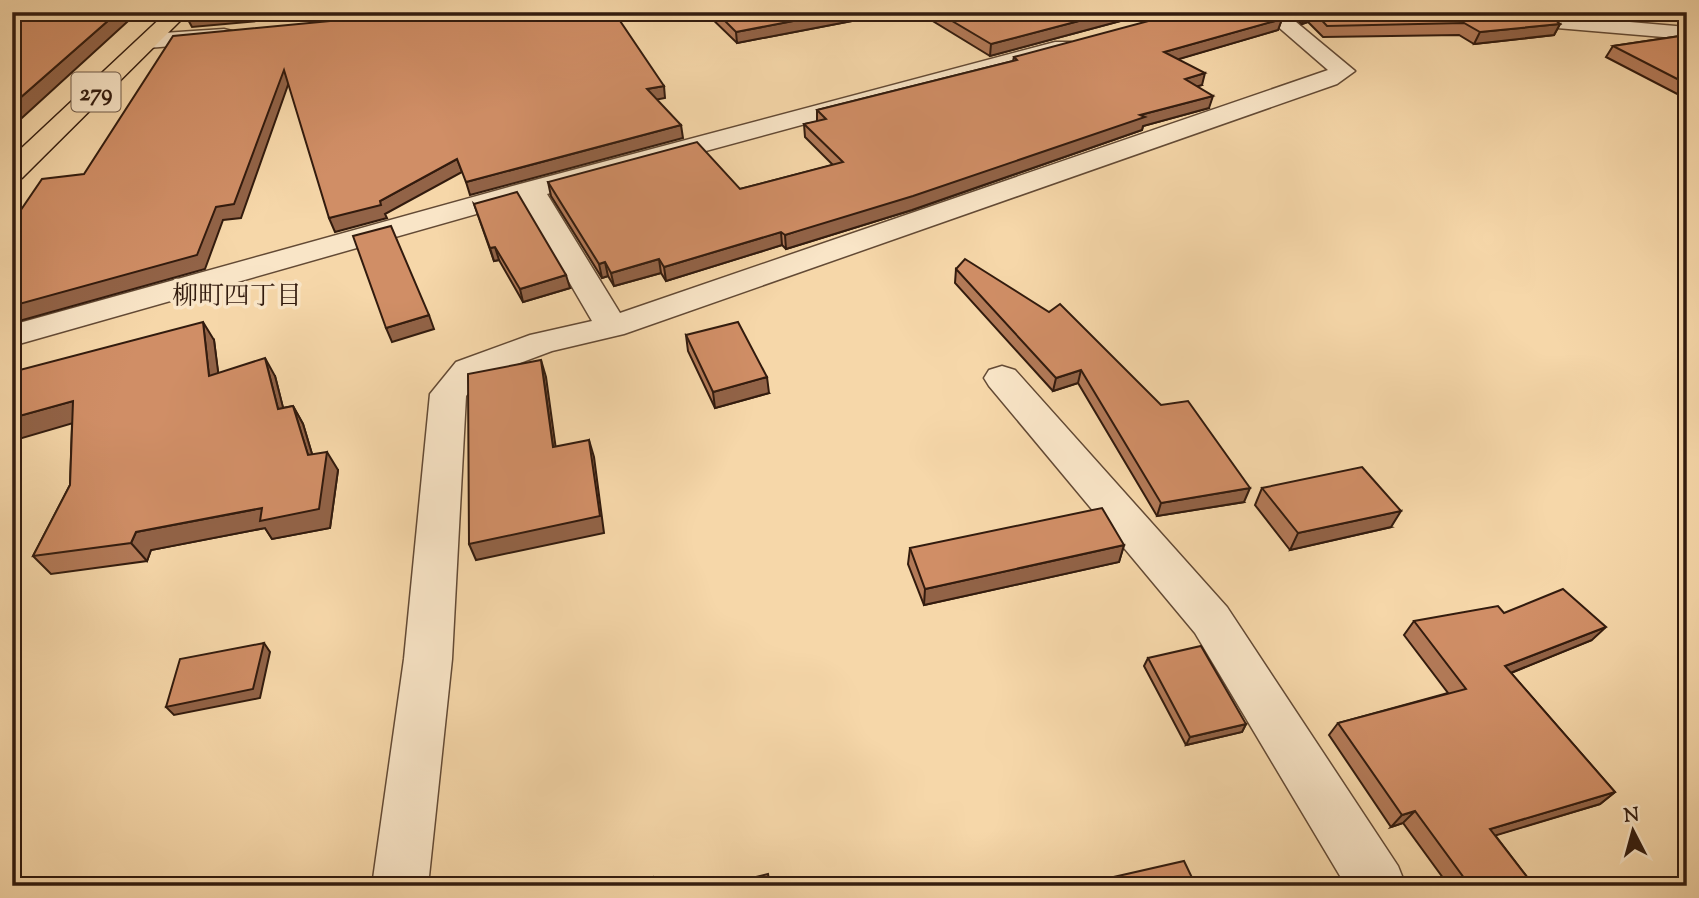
<svg xmlns="http://www.w3.org/2000/svg" width="1699" height="898" font-family="'Sorts Mill Goudy','Noto Serif JP',serif">
<rect width="100%" height="100%" fill="#f6d7a9"/>
<filter id="stains"><feTurbulence type="fractalNoise" baseFrequency=".00286" numOctaves="4"/><feColorMatrix values="0 0 0 0 .2 0 0 0 0 .09 0 0 0 0 .02 0 0 0 .5 -.17"/></filter>
<radialGradient id="worn" r=".72"><stop offset=".6" stop-color="#630" stop-opacity="0"/><stop offset="1" stop-color="#630" stop-opacity=".3"/></radialGradient>
<g fill="none" stroke-linecap="round" stroke-linejoin="round">
<defs>
<g id="minor">
<path d="M1261 12H1284L1355 71 1337 84 624 334 552 351 480 378 466 396 452 659 428 886H372L404 659 430 394 456 362 530 335 592 321 522 201 12 346V325L520 184 1055 42H1071L1074 47 1071 52 547 194 620 313 1328 70Z"/>
<path d="M1427 12H1515L1687 27V39L1437 18Z"/>
<path d="M224 29 232 31 235 36 232 41 148 48 137 41 148 34Z"/>
<path d="M1002 366 1015 370 1227 607 1398 866 1406 886H1346L1195 633 989 386 984 378 989 370Z"/>
</g>
<path id="highway" d="M167 12H189L22 178 12 180V157Z"/>
</defs>
<use href="#minor" stroke="#634a35" stroke-width="3"/>
<use href="#highway" stroke="#321b0e" stroke-width="3"/>
<use href="#minor" fill="#f9e5c7" fill-rule="evenodd"/>
<use href="#highway" fill="#f6d7a9" fill-rule="evenodd"/>
</g>
<g fill="#b37a58" stroke="#321b0e" stroke-width="2">
<path d="M705 12H899L737 43Z"/>
<path d="M918 12H1154L990 56Z"/>
<path d="M1288 12H1478L1560 24 1554 35 1474 44 1459 35 1323 37 1308 22 1302 24Z"/>
<path d="M1282 19 1278 30 1178 59 1202 85 1197 86 1209 108 1143 126 1142 130 912 210 786 249 782 245 666 281 661 273 614 286 608 276 602 278 551 196 548 182 740 189 833 165 805 137 804 124 817 122V110L1013 61 1014 57Z"/>
<path d="M1687 35V99L1606 57 1613 46Z"/>
<path d="M474 204 570 288 523 302 499 260 494 261Z"/>
<path d="M956 269 1244 502 1157 516 1078 383 1053 391 955 283Z"/>
<path d="M686 335 769 393 715 408 688 351Z"/>
<path d="M214 340 218 373 275 376 283 408 293 406 303 424 312 454 338 470 330 528 272 539 265 528 151 550 147 561 51 574 33 556 70 485 72 424Z"/>
<path d="M1262 488 1391 527 1290 550 1255 505Z"/>
<path d="M1124 545 1119 562 924 605 908 564 910 548Z"/>
<path d="M1414 621 1592 640 1511 673 1615 792 1600 804 1495 835 1534 886H1449L1403 823 1391 827 1329 735 1338 723 1448 693 1404 635Z"/>
<path d="M1148 658 1246 724 1242 732 1186 745 1144 666Z"/>
</g>
<g fill="#926347" stroke="#321b0e" stroke-width="2">
<path d="M118 12H138L12 127V105Z"/>
<path d="M228 12H357L192 27 186 16Z"/>
<path d="M612 12H664L613 19Z"/>
<path d="M840 12H899L737 43 736 32Z"/>
<path d="M1113 12H1154L990 56 991 44Z"/>
<path d="M1306 12H1312L1308 22 1302 24Z"/>
<path d="M1282 19 1278 30 1162 64 1164 52Z"/>
<path d="M1560 24 1554 35 1474 44 1480 32Z"/>
<path d="M284 70 289 82 241 218 223 220 205 269 12 323V306Z"/>
<path d="M1205 73 1202 85 1181 91 1185 79Z"/>
<path d="M664 86 665 98 649 101 647 89Z"/>
<path d="M1213 96 1209 108 1143 126 1142 130 912 210 786 249 785 235 1140 115Z"/>
<path d="M681 125 683 138 470 195 466 182Z"/>
<path d="M457 159 462 172 385 214 387 218 335 232 329 218 380 201Z"/>
<path d="M781 232 782 245 666 281 664 267Z"/>
<path d="M495 247 499 260 494 261 490 248Z"/>
<path d="M659 259 661 273 614 286 611 273Z"/>
<path d="M605 262 608 276 602 278 599 264Z"/>
<path d="M566 275 570 288 523 302 520 289Z"/>
<path d="M429 315 434 329 392 342 386 328Z"/>
<path d="M203 322 214 340 221 394 209 376Z"/>
<path d="M265 358 275 376 288 427 278 409Z"/>
<path d="M541 360 546 377 558 464 553 447Z"/>
<path d="M1081 370 1078 383 1053 391 1056 378Z"/>
<path d="M767 377 769 393 715 408 713 392Z"/>
<path d="M73 401 87 419 12 441V418Z"/>
<path d="M293 406 303 424 318 474 308 455Z"/>
<path d="M589 440 594 457 604 533 476 560 469 544Z"/>
<path d="M327 452 338 470 330 528 272 539 265 528 151 550 147 561 131 543 136 532 262 508Z"/>
<path d="M1250 488 1244 502 1157 516 1161 503Z"/>
<path d="M1401 511 1391 527 1290 550 1298 533Z"/>
<path d="M1124 545 1119 562 924 605 925 589Z"/>
<path d="M1606 627 1592 640 1493 680 1505 666Z"/>
<path d="M264 643 270 652 260 698 174 715 166 707Z"/>
<path d="M1246 724 1242 732 1186 745 1190 737Z"/>
<path d="M1615 792 1600 804 1477 841 1490 829Z"/>
<path d="M1415 811 1403 823 1391 827 1402 815Z"/>
</g>
<g fill="#d08e66" stroke="#321b0e" stroke-width="2">
<path d="M12 12H118L12 105Z"/>
<path d="M189 12H228L186 16Z"/>
<path d="M425 12H614L664 86 647 89 681 125 466 182 457 159 380 201 381 205 329 218 284 70 234 204 216 207 197 255 12 306V223L42 179 84 174 173 36Z"/>
<path d="M716 12H840L736 32Z"/>
<path d="M937 12H1113L991 44Z"/>
<path d="M1182 12H1274L1282 19 1164 52 1205 73 1185 79 1213 96 1140 115 1145 117 913 196 785 235 781 232 664 267 659 259 611 273 605 262 599 264 548 182 697 142 740 189 843 162 804 124 826 119 817 110 1017 60 1014 57Z"/>
<path d="M1314 12H1478L1553 18 1560 24 1480 32 1464 23 1327 26Z"/>
<path d="M1687 35V84L1613 46Z"/>
<path d="M517 192 566 275 520 289 495 247 490 248 474 204Z"/>
<path d="M391 226 429 315 386 328 353 236Z"/>
<path d="M965 259 1049 312 1060 304 1161 405 1188 401 1250 488 1161 503 1081 370 1056 378 956 269Z"/>
<path d="M203 322 209 376 265 358 278 409 293 406 308 455 327 452 319 509 260 521 262 508 136 532 131 543 33 556 70 485 73 401 12 418V372Z"/>
<path d="M738 322 767 377 713 392 686 335Z"/>
<path d="M541 360 553 447 589 440 600 516 469 544 468 374Z"/>
<path d="M1362 467 1401 511 1298 533 1262 488Z"/>
<path d="M1102 508 1124 545 925 589 910 548Z"/>
<path d="M1563 589 1606 627 1505 666 1615 792 1490 829 1534 886H1470L1415 811 1402 815 1338 723 1466 689 1414 621 1498 606 1504 613Z"/>
<path d="M264 643 253 689 166 707 180 659Z"/>
<path d="M1201 646 1246 724 1190 737 1148 658Z"/>
<path d="M1184 861 1196 886H1074Z"/>
<path d="M768 874 770 886H719Z"/>
<path d="M653 877 654 886H613Z"/>
</g>
<g text-anchor="middle" stroke-width="7" stroke-linejoin="round" paint-order="stroke">
<rect fill="#f9e5c7" stroke="#6e5846" stroke-width="2" x="71.5" y="72.5" width="49" height="39" rx="5"/>
<g font-size="23" font-weight="bold" fill="#321b0e">
<text x="96" y="100">279</text>
</g>
<g font-size="26" fill="#321b0e" stroke="#f9e5c7">
<text x="237" y="304">柳町四丁目</text>
</g>
</g>
<rect width="1699" height="898" fill="none" stroke="#f6d7a9" stroke-width="42"/>
<rect x="14" y="14" width="1671" height="870" fill="none" stroke="#321b0e" stroke-width="3.5"/>
<rect x="21" y="21" width="1657" height="856" fill="none" stroke="#321b0e" stroke-width="2"/>
<g transform="translate(1633 831) rotate(354)" stroke="#f9e5c7" stroke-width="5" paint-order="stroke">
<path d="M0-5L12 26L0 18L-12 26Z" fill="#321b0e"/>
<text y="-10" font-size="19" font-weight="bold" text-anchor="middle" fill="#321b0e">N</text>
</g>
<rect width="100%" height="100%" filter="url(#stains)"/>
<rect width="100%" height="100%" fill="url(#worn)"/>
</svg>
